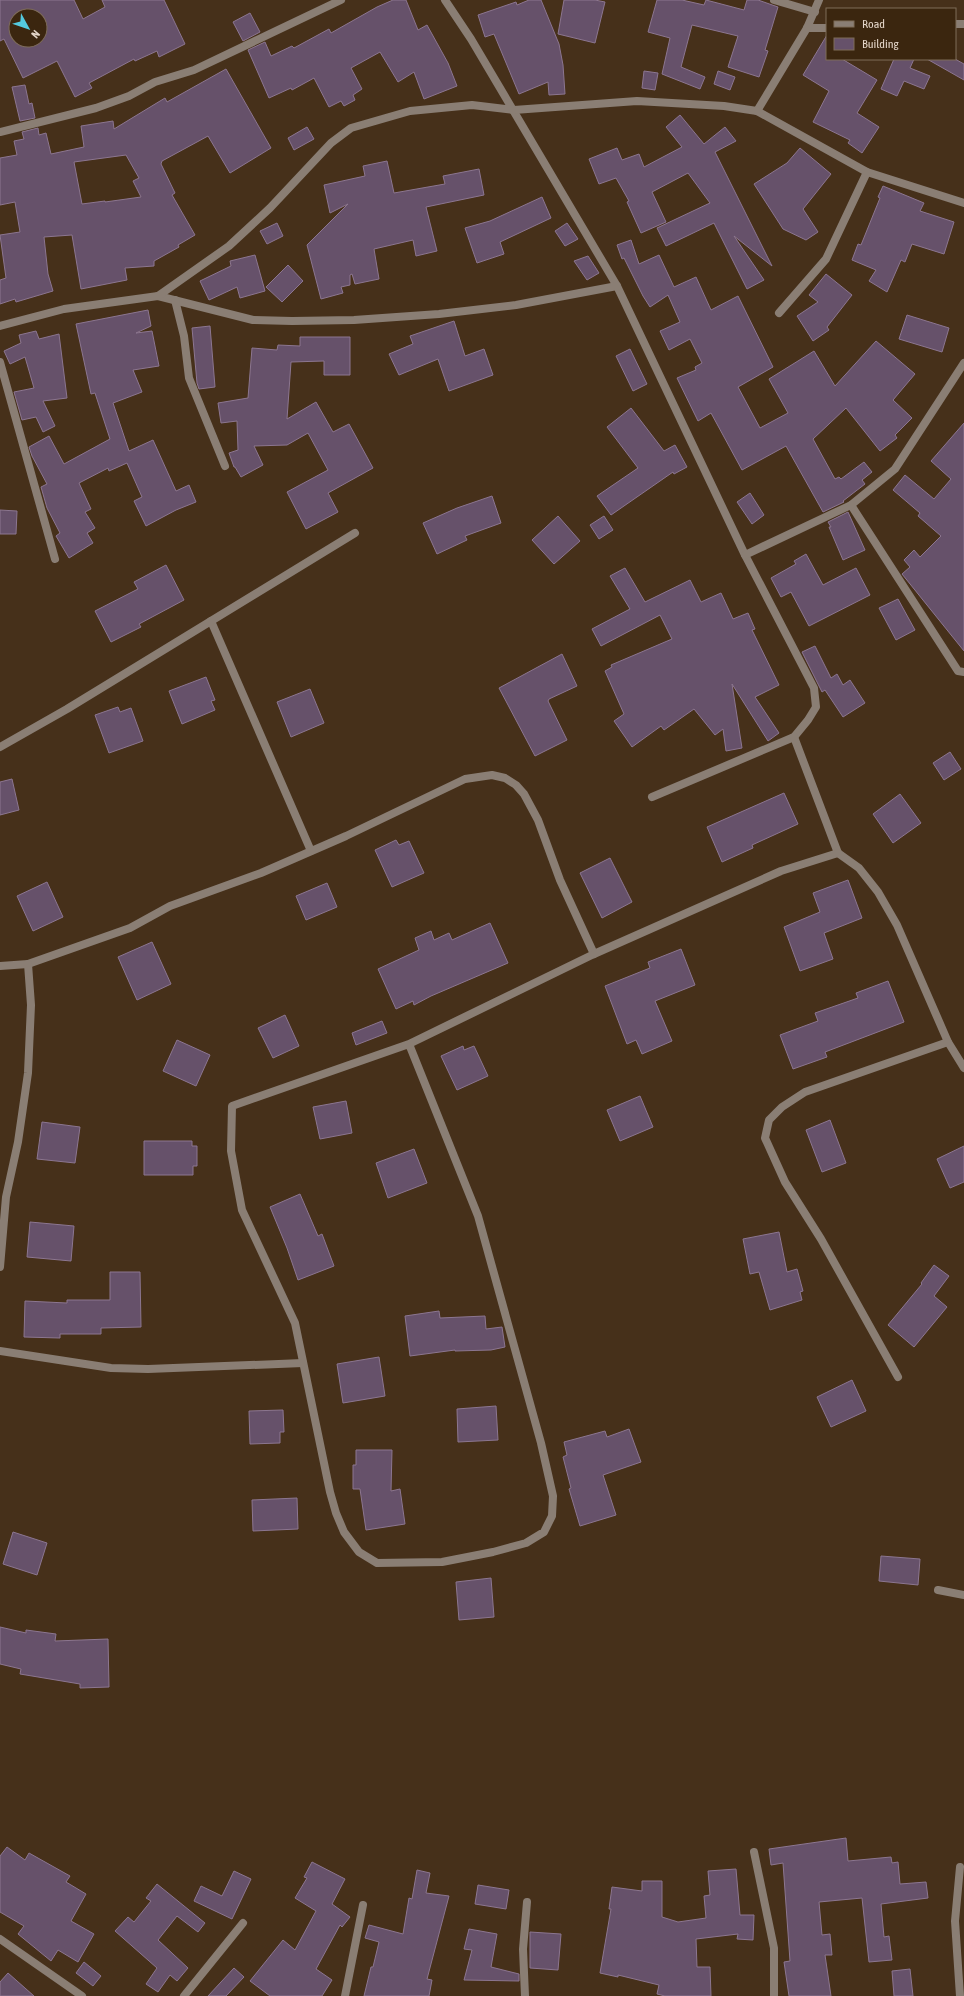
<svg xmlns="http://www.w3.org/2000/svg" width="964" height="1996" font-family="'Asap Condensed',sans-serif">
<rect width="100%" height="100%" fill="#46301a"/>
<g fill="#66516a" stroke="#8c7690" fill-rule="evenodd">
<path d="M0 0H74L83 19 105 7 102 0H164L185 44 159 57 157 51 135 61 134 59 89 83 92 88 75 97 57 61 23 78 4 39 0 41ZM16 16H40V40H16Z"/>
<path d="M393 0H406L418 30 427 25 448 63 457 86 424 99 414 72 398 82 380 52 351 68 362 89 353 95 355 100 344 106 341 101 329 107 314 78 292 90 291 88 269 98 248 50 265 42 271 56 292 46 294 48 329 29 331 33 377 7Z"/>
<path d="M529 0H541L559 44 563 65 565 94 549 95 548 82 519 94 494 34 485 37 478 15 516 2 517 5Z"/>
<path d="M564 0H595L605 2 595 43 558 34Z"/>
<path d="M657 0H682L704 5 706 0 744 10 747 0H758L778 7 765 50 768 51 759 77 728 67 738 36 692 25 681 67 705 77 700 89 662 74 670 38 648 32Z"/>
<path d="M250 13 260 32 243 41 233 22Z"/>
<path d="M827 35V59H842L877 80 857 113 879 127 862 153 848 143 850 140 813 122 829 91 803 75Z"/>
<path d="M894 59H914L910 68 930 76 924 89 904 81 897 96 881 89Z"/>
<path d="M927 59H955L964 64V80Z"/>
<path d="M226 69 271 148 230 173 208 136 162 161 161 164 175 193 172 195 195 235 178 245 179 247 154 261V266L125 268 127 280 81 289 72 235 44 237 48 274 53 291 16 302 15 299 0 304V280L6 278 0 235 20 232 15 202 0 205V158L17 155 14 141 24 139 22 132 38 128 39 135 46 133 51 154 84 147 81 126 113 121 114 129 165 98 167 102ZM126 155 139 178 133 181 141 197 105 202V201L82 204 74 162Z"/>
<path d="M644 71 658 73 655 90 642 88Z"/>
<path d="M718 71 735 77 730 90 714 84Z"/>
<path d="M25 85 29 104 32 103 35 118 20 121 12 87Z"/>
<path d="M680 115 704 144 725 127 736 141 715 152 772 266 734 236 764 280 747 289 714 223 666 246 657 228 710 203 688 173 652 192 666 222 641 233 627 202 629 201 616 178 599 184 589 159 617 148 622 160 639 154 644 167 682 147 666 127Z"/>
<path d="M307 127 314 139 294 150 288 138Z"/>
<path d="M800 148 831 174 803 209 818 232 806 240 783 229 754 184 787 163Z"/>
<path d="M387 161 394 193 445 184 443 176 479 169 484 195 426 207 437 251 416 256 413 240 374 249 379 279 355 284 352 274 350 275V285L341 287 343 293 321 299 307 245 348 204 330 213 324 185 365 176 363 166Z"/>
<path d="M883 186 924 203 920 211 954 222 944 254 912 244 905 262 901 260 887 292 869 281 876 270 852 260 858 244 861 245 880 198 878 197Z"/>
<path d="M542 197 551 218 500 242 504 254 477 263 465 228 490 221Z"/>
<path d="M277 223 283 236 267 244 260 231Z"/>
<path d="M567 223 578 239 565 246 555 231Z"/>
<path d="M631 240 639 264 659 255 674 287 696 277 711 310 738 296 773 367 738 387 760 428 788 413 769 379 814 351 835 386 876 341 915 374 893 400 912 418 895 435 897 438 880 451 846 408 813 439 835 479 839 477 841 479 864 462 872 472 862 480 865 484 843 501 844 502 823 512 786 446 742 470 711 413 698 421 677 378 696 370 695 367 702 363 690 339 669 350 660 331 680 322 668 295 650 307 643 296 624 258 622 259 617 245Z"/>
<path d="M255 255 265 291 240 298 237 287 209 300 200 281 231 266 230 261Z"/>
<path d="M588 256 599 273 587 280 574 261Z"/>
<path d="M288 265 303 281 282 302 266 287Z"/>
<path d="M826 274 852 295 827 327 829 330 813 341 797 316 818 302 809 295Z"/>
<path d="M148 310 151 326 136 333 152 331 159 366 133 370 142 392 113 403 129 451 153 440 176 491 189 485 196 502 176 510 146 526 134 501 142 497 127 463 109 471 108 468 79 483 91 509 85 512 95 528 87 533 93 543 69 558 56 536 60 533 47 508 41 487 47 484 32 456 29 447 49 436 64 464 110 439 95 393 91 394 76 324Z"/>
<path d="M907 315 949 328 942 352 899 339Z"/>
<path d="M454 321 465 356 484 349 493 375 449 391 438 359 399 375 389 354 413 344 410 336Z"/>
<path d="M210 326 215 387 199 389 197 383 192 328Z"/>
<path d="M36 331 39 339 59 334 67 398 43 401 55 426 43 432 36 417 22 420 14 392 34 388 25 357 10 364 4 351 21 343 19 335Z"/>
<path d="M300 337H350V375H324V361L291 362 287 419 316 402 333 432 349 424 373 468 328 493 338 512 306 529 287 492 328 470 308 433 287 445 254 446 263 465 241 477 235 467H234L229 453 238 450 237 421 221 423 218 403 248 398 252 348 277 350 278 345 300 346Z"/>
<path d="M630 349 647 384 633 391 616 356Z"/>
<path d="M631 408 664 451 675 445 687 467 674 474 673 472 611 515 597 496 638 468 607 427Z"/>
<path d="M964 423V651L902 574 910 567 904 560 914 550 920 557 941 536 918 516 920 513 893 490 905 475 934 499 951 479 931 461Z"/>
<path d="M750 493 764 515 752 524 737 502Z"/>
<path d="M492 496 501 523 465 536 467 540 437 554 423 523 457 508Z"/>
<path d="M0 510 17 511 16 534H0Z"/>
<path d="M848 512 865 550 843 560 829 527H831L828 522Z"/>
<path d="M558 516 580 541 554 564 532 540Z"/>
<path d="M604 516 613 530 599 539 590 525Z"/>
<path d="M806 554 823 585 856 568 870 595 809 626 791 592 781 597 771 578 796 564 794 561Z"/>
<path d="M166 565 184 600 139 624 141 627 111 642 95 611 138 589 134 582Z"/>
<path d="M625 568 645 602 690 580 701 602 721 593 733 619 748 613 755 629 752 630 779 685 755 697 779 733 768 741 732 684 742 748 726 751 723 729 715 735 694 709 664 730 661 726 632 747 614 721 624 714 605 671 612 667 611 665 672 639 660 615 601 646 592 629 630 609 610 576Z"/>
<path d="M898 599 915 630 896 640 879 608Z"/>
<path d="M815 646 831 678 837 674 843 685 850 680 865 703 843 717 825 690 822 692 802 652Z"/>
<path d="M562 654 577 686 549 699 548 701 567 740 535 756 499 688Z"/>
<path d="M206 677 215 700 211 701 215 710 182 724 169 691Z"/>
<path d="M310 689 324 723 291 737 277 702Z"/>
<path d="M118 707 120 712 131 708 143 741 109 753 95 715Z"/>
<path d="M950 752 961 769 944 780 933 763Z"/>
<path d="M12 779 19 810 0 815V782Z"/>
<path d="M784 793 798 824 752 845 753 848 722 862 707 827Z"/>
<path d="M900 794 921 823 893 843 873 814Z"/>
<path d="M396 840 399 845 409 841 424 873 392 887 375 850Z"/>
<path d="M610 858 632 902 602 918 580 873Z"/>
<path d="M848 880 862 918 824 933 833 959 800 971 784 927 820 912 813 893Z"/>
<path d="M47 882 63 917 33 931 17 896Z"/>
<path d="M327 883 337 907 306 920 296 896Z"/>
<path d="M490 923 508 963 431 996 414 1005 413 1001 396 1009 378 969 419 950 415 938 431 931 434 940 449 933 452 940Z"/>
<path d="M152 942 171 984 137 1000 118 957Z"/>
<path d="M681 949 695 985 655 1001 672 1041 642 1054 636 1040 627 1044 605 986 650 968 648 962Z"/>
<path d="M888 981 904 1022 825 1052 827 1057 793 1069 780 1035 818 1021 815 1013 858 998 856 993Z"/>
<path d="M285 1015 299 1046 273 1058 258 1028Z"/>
<path d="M382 1021 387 1033 356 1045 352 1033Z"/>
<path d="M177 1040 210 1055 196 1086 163 1071Z"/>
<path d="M463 1046 464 1050 474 1046 488 1076 457 1090 441 1056Z"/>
<path d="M640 1096 653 1127 620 1141 607 1110Z"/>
<path d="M346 1101 352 1133 320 1139 313 1107Z"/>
<path d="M830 1120 846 1163 822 1172 806 1130Z"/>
<path d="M42 1122 80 1127 75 1163 37 1159Z"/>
<path d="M144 1141H192V1146H197V1166H193V1175H144Z"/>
<path d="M964 1146V1182L950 1188 937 1159Z"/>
<path d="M414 1149 427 1183 388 1198 376 1163Z"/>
<path d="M300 1194 318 1236 322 1234 334 1266 298 1280 287 1248 270 1207Z"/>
<path d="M30 1222 74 1226 71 1261 27 1257Z"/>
<path d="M779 1232 787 1272 797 1269 803 1291 800 1292 802 1300 770 1310 759 1272 750 1274 743 1239Z"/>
<path d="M934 1265 949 1276 934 1296 947 1307 914 1347 888 1325 922 1284 921 1283Z"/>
<path d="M110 1272H140L141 1327 101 1328V1334H60V1338L24 1337 25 1301 67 1303V1300H110Z"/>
<path d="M439 1311 440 1318 485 1316 486 1329 502 1327 505 1347 491 1350 455 1351V1350L410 1356 405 1316Z"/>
<path d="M379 1357 385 1396 343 1403 337 1364Z"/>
<path d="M852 1380 866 1411 831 1427 817 1397Z"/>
<path d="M496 1406 498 1440 458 1442 457 1409Z"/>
<path d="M283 1410 284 1432H280V1443L250 1444 249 1411Z"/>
<path d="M629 1429 641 1462 603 1475 616 1515 580 1526 569 1489 571 1488 563 1457 567 1455 564 1442 605 1431 607 1437Z"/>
<path d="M356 1450H392L391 1491 400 1489 405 1524 366 1530 360 1489H353V1465H356Z"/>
<path d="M297 1498 298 1529 253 1531 252 1500Z"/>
<path d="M13 1532 47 1543 37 1575 3 1564Z"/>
<path d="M881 1556 920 1559 918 1585 879 1581Z"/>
<path d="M491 1578 494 1617 459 1620 456 1582Z"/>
<path d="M0 1627 26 1633V1630L56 1634 55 1641 108 1639 109 1687 80 1688V1684L20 1674 21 1669 0 1664Z"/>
<path d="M846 1838 848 1861 891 1857 892 1863 898 1862 900 1884 926 1882 928 1898 881 1904 884 1937 889 1936 892 1960 869 1962 862 1898 819 1902 822 1935 830 1934 832 1955H825L831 1996H789L784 1962 790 1961 783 1863 771 1865 769 1849Z"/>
<path d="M7 1847 25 1860 29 1853 70 1876 66 1882 86 1894 71 1921 94 1934 78 1962 58 1950 51 1961 18 1934 24 1926 0 1912V1856Z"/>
<path d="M312 1862 345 1879 332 1904 350 1917 342 1927 340 1925 316 1969 332 1980 322 1996H270L250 1981 283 1940 295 1950 316 1911 295 1898 307 1878 304 1877Z"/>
<path d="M736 1869 740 1915H754L753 1940 737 1939 738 1934 696 1939 697 1967H710L711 1996H665L657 1994 659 1985 618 1975V1977L600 1973 611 1909H609L612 1887 642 1891V1881H662V1917L678 1922 706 1918 704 1896 710 1895 708 1871Z"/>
<path d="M417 1870 430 1873 426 1893 449 1896 427 1979 432 1980 429 1996H364L371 1967H373L379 1942 365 1938 369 1925 403 1934 409 1898 412 1899Z"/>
<path d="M234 1871 251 1879 232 1919 194 1901 201 1886 222 1896Z"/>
<path d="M157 1884 205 1923 198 1932 177 1916 158 1940 188 1968 177 1981 170 1975 158 1992 146 1984 157 1968 115 1931 128 1917 134 1922 151 1901 146 1898Z"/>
<path d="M478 1885 509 1890 506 1909 475 1904Z"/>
<path d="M469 1929 497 1934 491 1967 519 1974V1981L464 1980 472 1950 464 1949Z"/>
<path d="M530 1932 561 1934 558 1970 530 1968Z"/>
<path d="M84 1962 101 1976 93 1986 76 1973Z"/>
<path d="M234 1968 244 1977 226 1996H208Z"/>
<path d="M910 1969 913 1996H894L892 1971Z"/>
<path d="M8 1973 34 1996H0V1982Z"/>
</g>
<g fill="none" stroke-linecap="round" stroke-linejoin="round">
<g stroke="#8a7e74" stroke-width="8">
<path d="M445 0 471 39 617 286 745 555 814 688 816 707 808 720 794 737 652 797"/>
<path d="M774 0 815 12"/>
<path d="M955 24H964"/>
<path d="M807 28H827"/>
<path d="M757 111 807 28 819 0"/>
<path d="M0 132 96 108 129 96 155 82 194 70 341 0"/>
<path d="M158 296 253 320 292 321 354 320 439 314 516 305 617 286"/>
<path d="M175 300 184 336 189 378 225 466"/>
<path d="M779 313 826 259 867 172"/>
<path d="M0 326 64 309 158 296 229 246 270 208 331 143 351 128 410 111 472 105 514 110 637 101 724 106 757 111 867 172 964 203"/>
<path d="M0 362 55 559"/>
<path d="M851 505 958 671 964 672"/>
<path d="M745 555 851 505 895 469 964 363"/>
<path d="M211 621 311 851"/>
<path d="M794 737 838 853"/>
<path d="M0 747 67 709 355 533"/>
<path d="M0 966 28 964 130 928 170 906 261 873 346 836 465 779 492 775 505 778 516 785 524 794 538 820 560 880 594 954"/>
<path d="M409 1044 478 1216 541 1443 553 1496 552 1516 544 1532 526 1543 493 1552 442 1562 377 1563 359 1552 344 1532 336 1513 330 1492 295 1323 242 1210 231 1151 232 1106 409 1044 594 954 781 871 838 853 859 868 878 892 897 925 948 1042 964 1068"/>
<path d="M0 1267 6 1197 18 1142 28 1073 31 1005 28 964"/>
<path d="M0 1351 111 1368 148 1369 303 1363"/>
<path d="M898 1377 821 1239 785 1182 765 1138 769 1120 782 1107 805 1092 948 1042"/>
<path d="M938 1590 964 1595"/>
<path d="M754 1852 774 1948V1996"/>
<path d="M960 1867 955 1921 960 1996"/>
<path d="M0 1939 82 1996"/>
<path d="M184 1996 243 1923"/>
<path d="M345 1996 363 1905"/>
<path d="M525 1996 523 1949 527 1902"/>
</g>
</g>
<rect x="826" y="8" width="130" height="52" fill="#3b260f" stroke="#7e6c59"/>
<rect x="834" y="21" width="20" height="6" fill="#8a7e74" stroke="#7e6c59"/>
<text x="862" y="28" font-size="12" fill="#e3d5c8">Road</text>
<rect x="834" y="38" width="20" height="12" fill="#66516a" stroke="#7e6c59"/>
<text x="862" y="48" font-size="12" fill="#e3d5c8">Building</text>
<g transform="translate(28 28) rotate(130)"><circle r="19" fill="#3b260f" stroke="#7e6c59"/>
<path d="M0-3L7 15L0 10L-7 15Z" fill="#54cade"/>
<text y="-6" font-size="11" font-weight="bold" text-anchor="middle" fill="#e3d5c8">N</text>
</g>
</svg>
